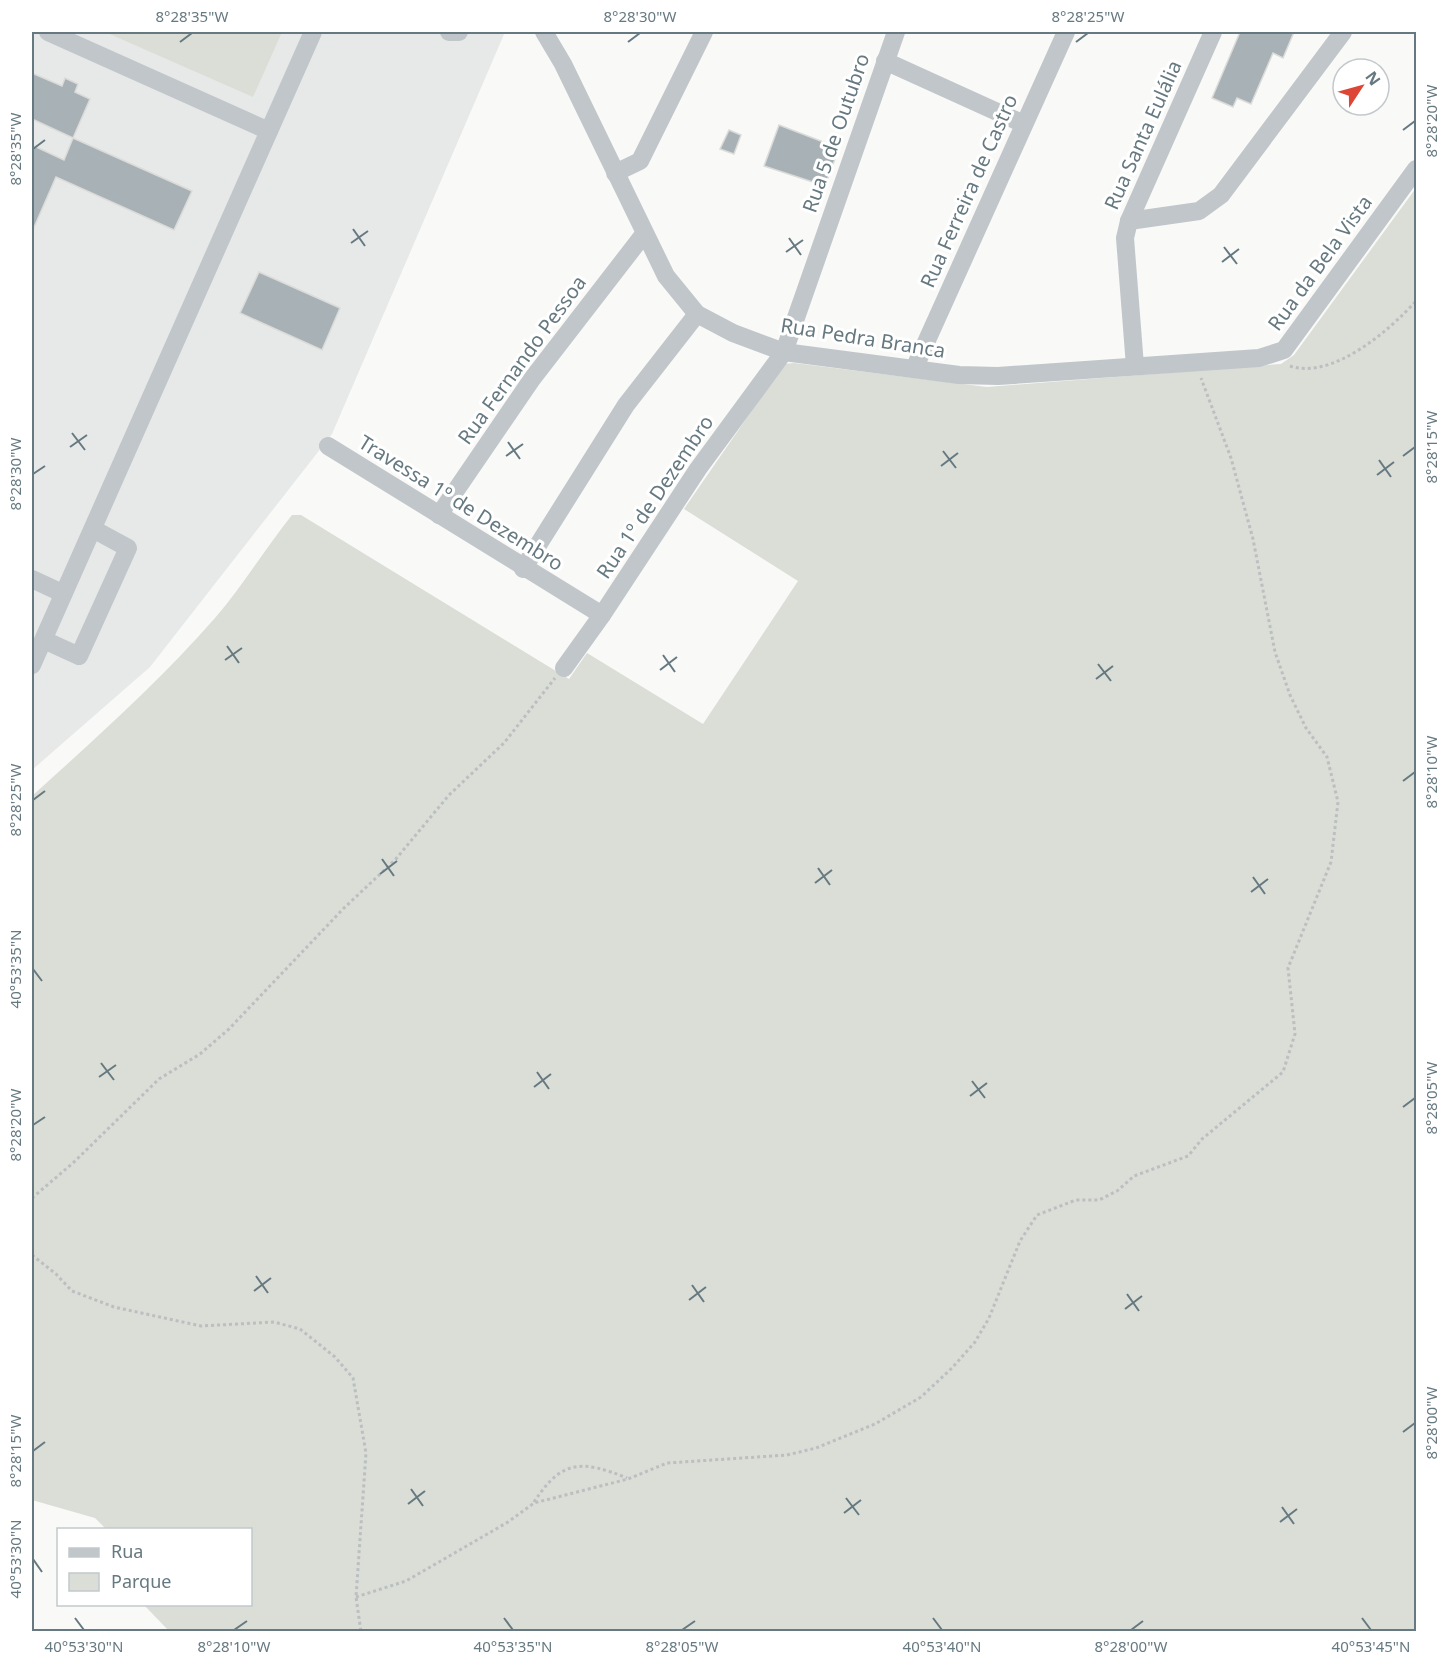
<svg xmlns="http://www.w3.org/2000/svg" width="1448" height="1663" font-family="'Noto Sans',sans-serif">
<rect width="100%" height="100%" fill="#f9f9f7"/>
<path fill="#e7e9e8" d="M32 32H505L332 434 150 667 32 770Z"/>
<g fill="#daded6">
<path d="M105 32H282L253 97Z"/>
<path d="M1416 188V1631H169L144 1605 250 1604V1530L106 1529 95 1518 32 1500V796C95 739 159 682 215 618 243 585 265 549 292 515H301L569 679 587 653 703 724 798 581 684 509 784 364 794 363 987 387 1281 364 1294 355Z"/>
</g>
<g fill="#a8b2b6" stroke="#dbdbd9" stroke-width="1.5">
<path d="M1240 32H1294L1283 58 1273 53 1251 104 1237 98 1233 107 1212 98Z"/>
<path d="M32 73 62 86 65 78 78 84 75 92 90 99 73 138 32 119Z"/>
<path d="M779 125 839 148 825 186 764 166Z"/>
<path d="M729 130 741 135 734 154 720 149Z"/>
<path d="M73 138 192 191 174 230 56 177 32 232V145L64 160Z"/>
<path d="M259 272 340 308 322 350 240 313Z"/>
</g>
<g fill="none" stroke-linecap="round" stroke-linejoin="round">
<g stroke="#bbbfc1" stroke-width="3" stroke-dasharray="3 3" stroke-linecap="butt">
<path d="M1290 366C1332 380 1389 331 1416 301"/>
<path d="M32 1198 73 1163 159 1079 200 1054 229 1029 343 909 395 860 449 795 504 743 555 678"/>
<path d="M32 1255 56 1274 72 1291 114 1307 201 1326 274 1322 300 1329 335 1357 353 1378 366 1453 356 1597 361 1632"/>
<path d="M534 1502C562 1459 582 1460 627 1478"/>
<path d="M356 1597 406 1581 508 1522 534 1503 628 1479 667 1463 787 1455 816 1448 875 1424 921 1397 952 1368 975 1342 989 1318 1020 1241 1037 1215 1076 1200H1099L1117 1191 1134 1176 1188 1156 1202 1139 1283 1072 1295 1034 1288 968 1331 862 1338 802 1327 757 1306 728 1290 695 1275 652 1253 539 1231 458 1201 378"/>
</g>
<g stroke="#c0c6c9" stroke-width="18">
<path d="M449 32H459"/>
<path d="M544 32 563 64 666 276 697 314 733 333 784 352 959 375 998 376 1259 358 1284 350 1416 169"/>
<path d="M885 61 1024 124"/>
<path d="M269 131 313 32"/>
<path d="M615 173 640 161 704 32"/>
<path d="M1129 221 1199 211 1221 195 1343 32"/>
<path d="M1135 366 1125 238 1129 221 1213 32"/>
<path d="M914 369 1066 32"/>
<path d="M328 446 602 615"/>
<path d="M439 515 532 379 644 234"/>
<path d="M523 569 626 405 697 314"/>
<path d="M32 579 62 593"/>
<path d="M44 640 79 656 128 548 93 529"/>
<path d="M32 665 269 131 48 32"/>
<path d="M564 668 602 615 698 469 784 352 896 32"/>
</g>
</g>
<path fill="none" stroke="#667981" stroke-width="2" d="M180 42 192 33M628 42 640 33M1076 42 1088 33M1403 130 1415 121M33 149 45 140M353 229 365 246M789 238 801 255M351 243 368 231M1224 247 1237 264M786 252 803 240M1222 262 1239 249M72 433 85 450M508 442 520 459M70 447 87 435M943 451 956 468M506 456 523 444M1403 456 1415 447M1379 460 1391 477M941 466 958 453M33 474 45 466M1377 475 1394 462M227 646 239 663M663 655 675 672M225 660 242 648M1098 664 1111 681M660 670 677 657M1096 679 1113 666M1403 781 1415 772M33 800 45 791M382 859 394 876M818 868 830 885M380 874 397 861M1253 877 1265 894M815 883 832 870M1251 892 1268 879M33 969 42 981M101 1063 114 1080M537 1072 549 1089M99 1077 116 1065M972 1081 985 1098M534 1087 551 1074M970 1096 987 1083M1403 1107 1415 1098M33 1125 45 1117M256 1276 268 1293M692 1285 704 1302M254 1291 271 1278M1127 1294 1139 1311M689 1300 706 1287M1125 1309 1142 1296M1403 1432 1415 1423M33 1451 45 1442M411 1489 423 1506M846 1498 859 1515M408 1504 425 1491M1282 1507 1294 1524M844 1513 861 1500M1280 1522 1297 1509M33 1559 42 1572M75 1618 84 1630M504 1618 513 1630M933 1618 942 1630M1362 1618 1371 1630M234 1630 247 1621M682 1630 695 1621M1131 1630 1143 1621"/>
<g text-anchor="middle" stroke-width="6" stroke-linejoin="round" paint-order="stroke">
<g font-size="20" fill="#667981" stroke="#fff">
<text transform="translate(836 133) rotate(-71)" y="7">Rua 5 de Outubro</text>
<text transform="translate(1143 135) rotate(-66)" y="7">Rua Santa Eulália</text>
<text transform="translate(969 191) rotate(-66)" y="7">Rua Ferreira de Castro</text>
<text transform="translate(1320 263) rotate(-54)" y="7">Rua da Bela Vista</text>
<text transform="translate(863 338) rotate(9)" y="7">Rua Pedra Branca</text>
<text transform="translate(522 360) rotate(-54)" y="7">Rua Fernando Pessoa</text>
<text transform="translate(655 497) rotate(-56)" y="7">Rua 1º de Dezembro</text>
<text transform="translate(461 503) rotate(32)" y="7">Travessa 1º de Dezembro</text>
</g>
</g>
<rect width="1448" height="1663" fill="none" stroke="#ffffff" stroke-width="66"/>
<rect x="57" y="1528" width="195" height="78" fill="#ffffff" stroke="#c2c9cd" stroke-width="1.5"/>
<rect x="69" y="1548" width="30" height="9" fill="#c0c6c9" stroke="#c2c9cd" stroke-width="1.5"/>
<text x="111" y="1558" font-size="18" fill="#667981">Rua</text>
<rect x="69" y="1573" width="30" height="18" fill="#daded6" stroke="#c2c9cd" stroke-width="1.5"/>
<text x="111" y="1588" font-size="18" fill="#667981">Parque</text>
<g transform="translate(1361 87) rotate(54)"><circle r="28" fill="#ffffff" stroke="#c2c9cd" stroke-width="1.5"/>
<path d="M0-4.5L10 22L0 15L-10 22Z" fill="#dd4534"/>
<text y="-9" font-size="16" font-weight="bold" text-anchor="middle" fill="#667981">N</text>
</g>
<rect x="33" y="33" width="1382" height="1597" fill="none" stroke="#667981" stroke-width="2"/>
<g font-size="15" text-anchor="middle" fill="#667981">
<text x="192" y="22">8°28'35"W</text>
<text x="640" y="22">8°28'30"W</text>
<text x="1088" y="22">8°28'25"W</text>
<text transform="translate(1432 121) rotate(-90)" y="5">8°28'20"W</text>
<text transform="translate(16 149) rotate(-90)" y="5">8°28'35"W</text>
<text transform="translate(1432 447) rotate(-90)" y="5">8°28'15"W</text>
<text transform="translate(16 474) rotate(-90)" y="5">8°28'30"W</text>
<text transform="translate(1432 772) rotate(-90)" y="5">8°28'10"W</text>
<text transform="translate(16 800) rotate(-90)" y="5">8°28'25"W</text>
<text transform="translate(16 969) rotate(-90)" y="5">40°53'35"N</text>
<text transform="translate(1432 1098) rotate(-90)" y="5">8°28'05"W</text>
<text transform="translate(16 1125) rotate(-90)" y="5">8°28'20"W</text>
<text transform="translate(1432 1423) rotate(-90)" y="5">8°28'00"W</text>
<text transform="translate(16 1451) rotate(-90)" y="5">8°28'15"W</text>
<text transform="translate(16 1559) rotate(-90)" y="5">40°53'30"N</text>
<text x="84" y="1652">40°53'30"N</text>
<text x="234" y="1652">8°28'10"W</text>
<text x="513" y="1652">40°53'35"N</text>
<text x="682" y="1652">8°28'05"W</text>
<text x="942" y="1652">40°53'40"N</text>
<text x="1131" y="1652">8°28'00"W</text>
<text x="1371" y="1652">40°53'45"N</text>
</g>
</svg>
